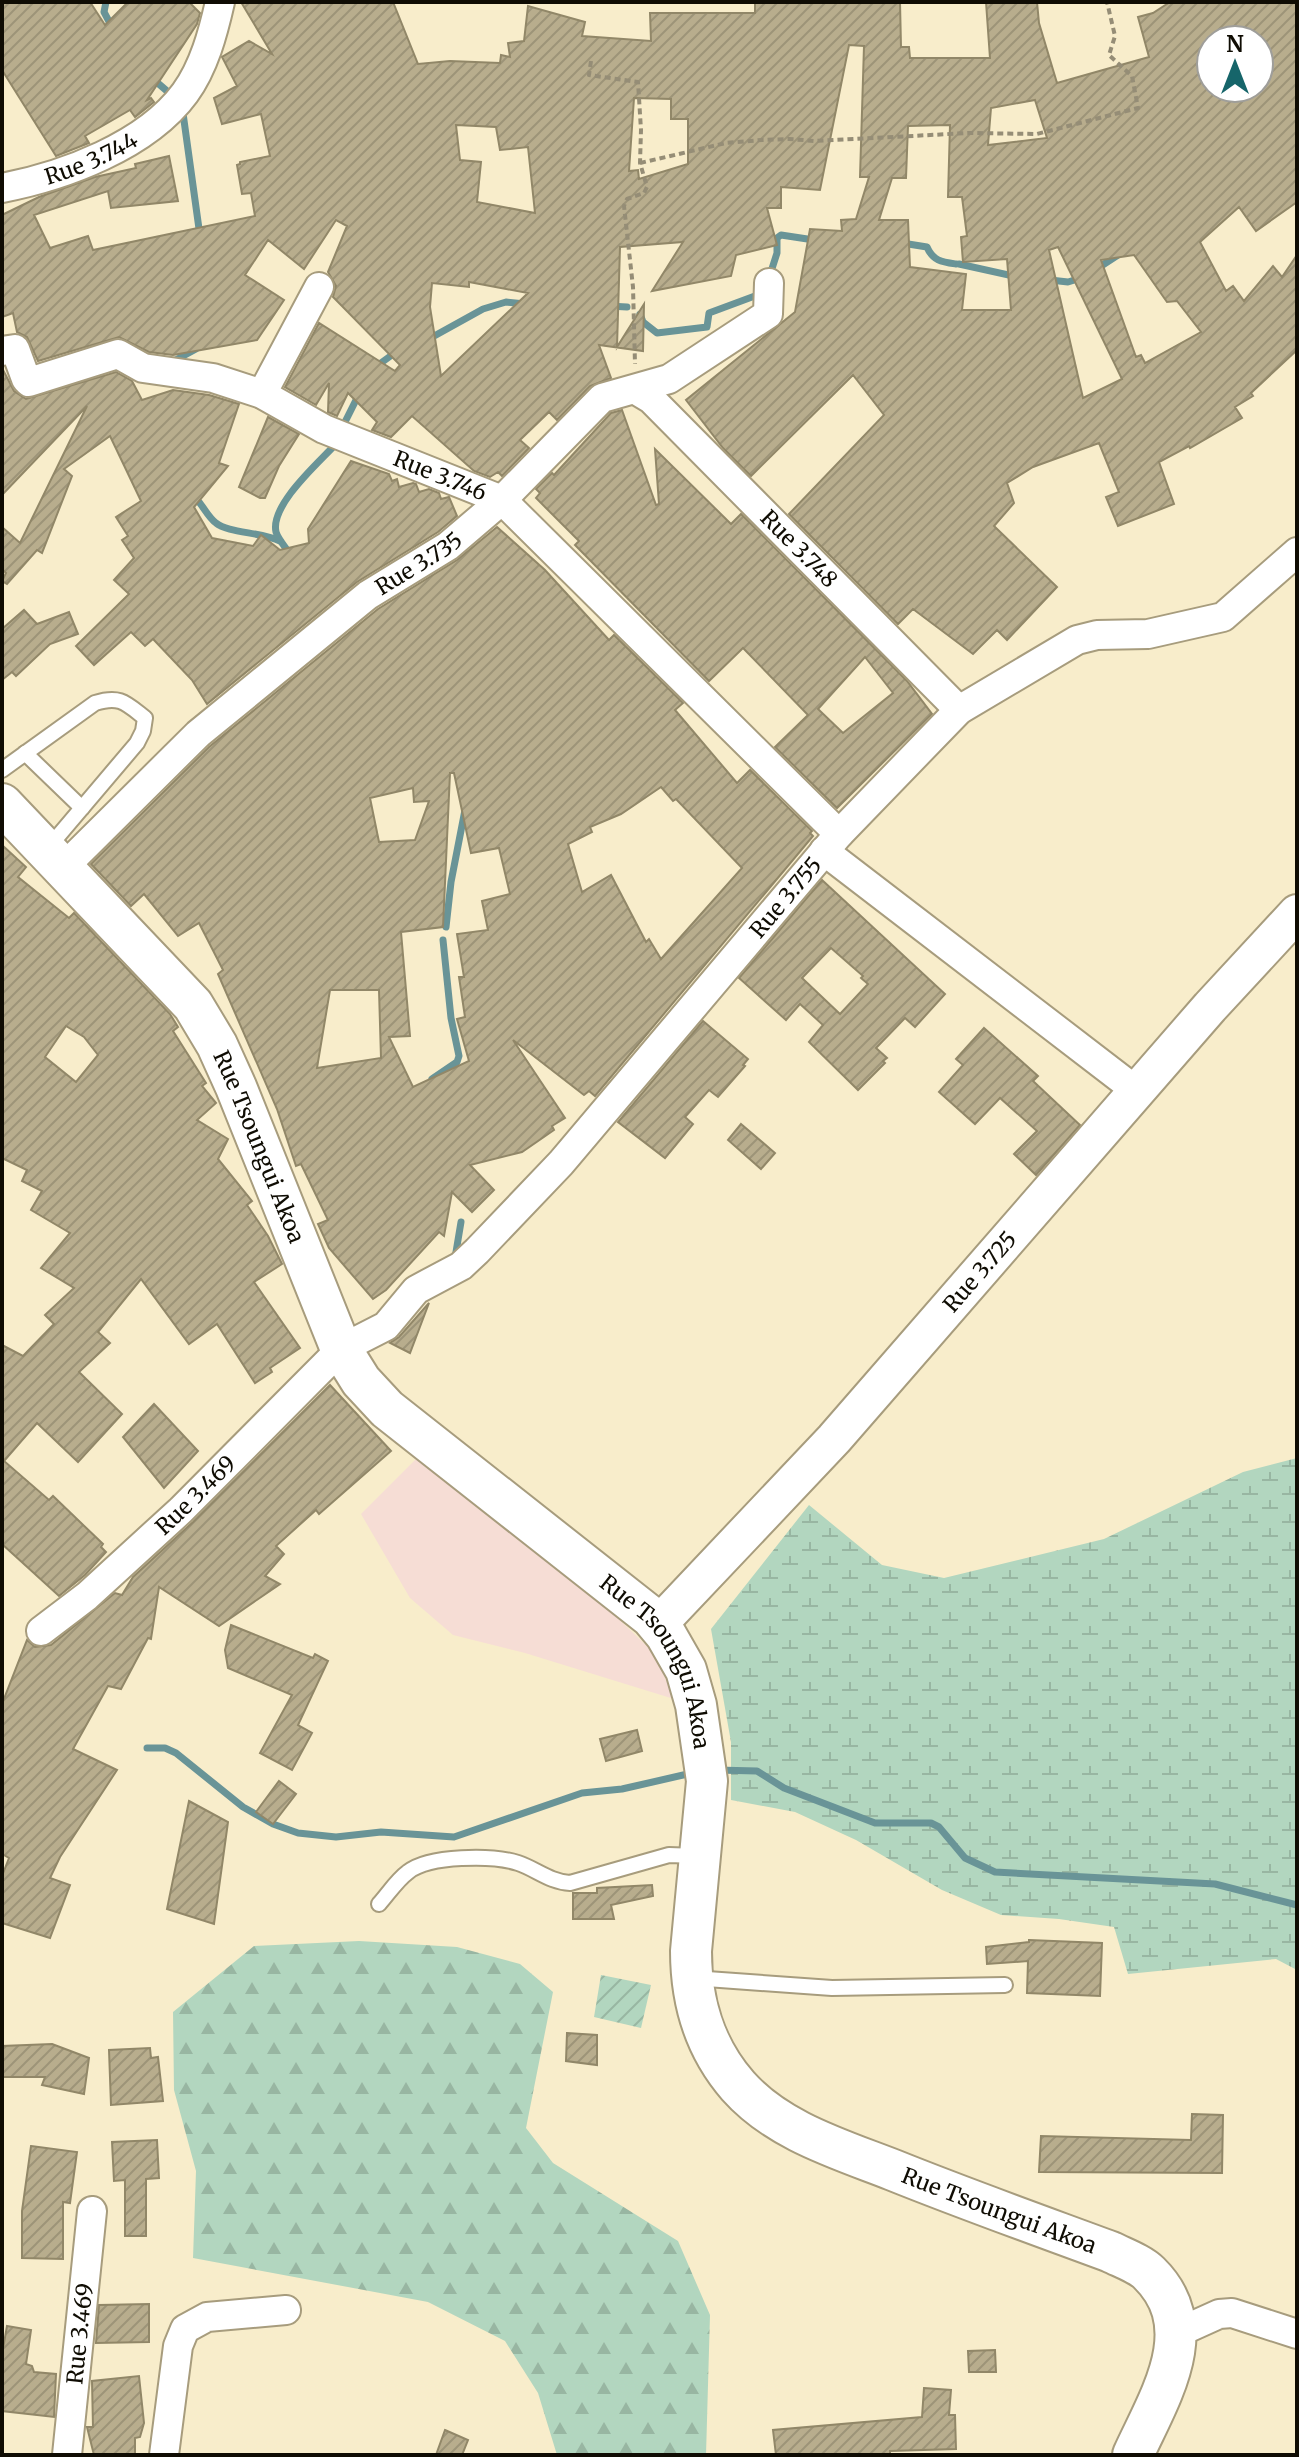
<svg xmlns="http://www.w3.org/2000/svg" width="1299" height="2457" font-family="Merriweather,serif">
<defs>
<pattern id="forest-firs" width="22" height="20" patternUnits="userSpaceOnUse" patternTransform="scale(2)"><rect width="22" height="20" fill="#b2d6bf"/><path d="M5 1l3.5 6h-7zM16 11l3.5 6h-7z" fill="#98b6a2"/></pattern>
<pattern id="wetland-marsh" width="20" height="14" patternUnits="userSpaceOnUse" patternTransform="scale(2)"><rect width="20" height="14" fill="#b2d6bf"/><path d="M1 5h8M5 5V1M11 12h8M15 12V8" fill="none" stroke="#98b6a2"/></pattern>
<pattern id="garden-furrows" width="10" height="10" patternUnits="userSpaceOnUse" patternTransform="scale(2)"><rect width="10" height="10" fill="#b2d6bf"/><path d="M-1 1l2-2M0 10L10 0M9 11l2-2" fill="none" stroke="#98b6a2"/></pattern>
<pattern id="building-hatch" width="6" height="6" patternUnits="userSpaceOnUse" patternTransform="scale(2)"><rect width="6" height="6" fill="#b8ad8d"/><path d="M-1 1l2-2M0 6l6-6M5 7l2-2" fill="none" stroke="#9d9478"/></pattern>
</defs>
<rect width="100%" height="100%" fill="#f8edcb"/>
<path fill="#f6ddd5" d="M417 1458 599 1600 655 1654 674 1699 525 1653 453 1635 410 1598 361 1514Z"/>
<path fill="url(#forest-firs)" d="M359 1941 457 1947 520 1964 553 1992 526 2128 553 2163 678 2241 710 2315 706 2455H557L538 2393 505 2341 428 2302 193 2258 196 2171 174 2090 173 2012 254 1946Z"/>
<path fill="url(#wetland-marsh)" d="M1297 1458V1970L1276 1959 1128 1974 1114 1927 1059 1919 1001 1915 942 1890 856 1840 795 1812 731 1800V1742L711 1629 809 1505 882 1565 944 1578 1104 1539 1243 1472Z"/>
<path fill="url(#garden-furrows)" d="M601 1975 651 1985 641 2028 594 2017Z"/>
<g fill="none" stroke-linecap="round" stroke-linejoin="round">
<g stroke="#699497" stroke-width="7">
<path d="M106 2 104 12 113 29"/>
<path d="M153 79 174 97"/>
<path d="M182 106 200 236"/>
<path d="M902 243 927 247C933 261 942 262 956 264"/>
<path d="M959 264 1018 277"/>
<path d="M1095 270 1118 255"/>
<path d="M769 278 777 253V238L781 235 814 240"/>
<path d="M1050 280 1068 282 1081 278"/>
<path d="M609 306 627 307"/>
<path d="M640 314 643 322 657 333 707 327 709 313 763 293"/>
<path d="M427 340 483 309 506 302 525 304"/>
<path d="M172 362 196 349"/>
<path d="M374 368 396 352"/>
<path d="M342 428 360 392"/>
<path d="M199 502C204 508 209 518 216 523 228 533 261 532 280 541"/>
<path d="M290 554C286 548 278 539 276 532 270 506 316 465 333 447"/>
<path d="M446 927 451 882 465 810"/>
<path d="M432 1079 457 1062 459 1056 451 1018 443 940"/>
<path d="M455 1258 461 1222"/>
<path d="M147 1748H165L176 1753 243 1807 273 1824 298 1833 336 1837 381 1832 454 1837 582 1793 622 1789 692 1773"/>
<path d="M716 1770 757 1771 784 1788 875 1823H931L939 1827 965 1858 995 1872 1215 1884 1297 1905"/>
</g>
</g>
<g fill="url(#building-hatch)" stroke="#918768" stroke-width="2" fill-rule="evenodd">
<path d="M2 2H90L105 25 128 2H189L200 13 197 24 147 100 151 98 154 102 135 117 130 110 85 136 89 143 56 156 2 70Z"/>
<path d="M241 2H393L418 64 450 61 500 63 501 55 510 57 508 43 524 41 528 6 585 22 582 36 651 41 650 13H755V2H900L901 47H909L910 58H990L986 2H1037L1039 23 1057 83 1149 57 1138 17 1153 13 1170 2H1297V202L1256 231 1239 207 1200 242 1226 291 1233 286 1244 301 1273 266 1282 277 1297 255V350L1251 393 1253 396 1235 407 1242 418 1190 448 1189 446 1159 462 1174 504 1118 526 1106 497 1119 492 1099 443 1033 467 1007 483 1014 503 994 526 1057 587 1007 640 997 630 973 654 913 609 898 624 789 514 884 415 853 375 751 476 723 448 686 400 795 312 810 229 842 231 841 220 856 219 869 177H860L864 46 849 45 820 190 781 187V208H767L777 245 736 255 731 276 652 291 683 242 620 247 617 347 644 304 643 351 599 345 611 378 590 386 557 420 549 412 520 440 529 448 502 476 498 472 490 477 474 471 412 416 391 437 372 430 377 422 348 393 337 416 328 412 329 383 316 405 285 387 319 323 395 371 400 365 333 297 336 286 328 272 347 226 336 220 304 269 268 240 245 275 284 300 257 340 173 355 149 352 119 337 38 361 27 337 17 332 13 313 2 317V215L39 197 95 177 136 168 135 164 169 156 178 201 111 208 108 191 34 215 50 248 88 236 93 250 255 216 251 193 242 194 237 165 240 164V162L270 156 261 114 222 124 214 98 237 86 222 57 249 41 272 54ZM1211 40H1259V88H1211ZM634 98 671 99V119H688V164L639 179 638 170 629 171ZM1035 100 1047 138 988 145 991 108ZM456 125 496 127 500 150 528 147 535 213 477 202 481 162 460 160ZM950 125 948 197H962L967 236 961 237 963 262 1007 259 1011 310H962L966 274 910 267 908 220H879L892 178H906L908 126ZM1058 247 1122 379 1083 398 1049 250ZM1134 255 1167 302 1177 301 1201 332 1145 363 1141 355 1136 357 1101 260ZM469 282 528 293 441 376 430 307 432 283 469 287Z"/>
<path d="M2 368 14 391 26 399 116 372 132 381 142 400 173 390 209 395 239 404 219 463 228 466 194 507 212 538 253 546 261 535 280 550 309 543 308 529 351 461 389 474 392 481 397 479 399 487 413 483 416 484 419 492 429 489 439 493 441 499 449 497 457 516 438 532 357 582 207 704 192 680 153 639 145 646 131 632 94 665 76 646 129 594 114 580 134 558 122 540 128 536 116 517 141 501 110 436 64 469 72 476 42 553 37 550 7 584 2 581 6 573 2 569V527L20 543 87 406 2 495Z"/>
<path d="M622 410 656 505 659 504 655 449 731 524 741 514 907 681 932 714 837 808 775 747 808 715 743 648 709 681 575 545 579 541 536 498 540 493 536 489 552 473 554 475 611 413ZM865 657 893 693 843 733 818 709Z"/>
<path d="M268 417 299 434 279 466 265 498H260L239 487Z"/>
<path d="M497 527 545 570 609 640 614 635 683 703 675 710 737 783 750 770 812 831 810 833 813 836 595 1096 589 1091 584 1095 513 1040 565 1118 552 1126 554 1130 522 1152 470 1165 494 1190 472 1212 452 1192 444 1236 439 1232 386 1290 373 1299 329 1248 318 1224 328 1220 301 1164 296 1166 277 1109 218 974 223 970 199 923 178 936 144 894 131 906 91 864 209 747 378 609 457 560ZM450 773H454L471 853 499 848 510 894 482 901 488 930 457 934 464 977H459L465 1017 457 1019 469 1061 413 1087 389 1037 410 1036 401 932 443 927ZM661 787 673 801 676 799 742 868 661 959 649 939 646 942 611 875 582 892 568 844 592 832 590 827 621 814ZM413 788 414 802 429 801 415 840 379 842 370 798ZM330 990H379L381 1058 317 1068Z"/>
<path d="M24 610 37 624 69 612 78 634 50 644 16 676 12 672 2 680V629Z"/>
<path d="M2 845 26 867 18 877 69 918 74 913 170 1014 178 1027 173 1031 206 1083 202 1086 216 1103 197 1120 228 1139 218 1159 252 1201 247 1205 268 1236 282 1264 254 1282 300 1348 270 1368 272 1372 255 1383 217 1324 189 1344 141 1279 98 1332 110 1343 79 1372 122 1414 78 1462 37 1423 4 1461 49 1500 53 1496 103 1544 101 1547 106 1552 85 1575 59 1596 2 1544V1345L23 1356 54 1324 45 1315 74 1288 41 1268 70 1233 31 1210 42 1191 22 1181 27 1170 2 1158ZM66 1026 84 1037 98 1055 76 1082 45 1057Z"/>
<path d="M822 880 945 994 915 1027 905 1018 876 1048 887 1058 883 1061 885 1063 858 1090 809 1042 823 1025 800 1004 786 1020 739 978ZM831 948 863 976 861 978 868 984 840 1014 802 978Z"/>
<path d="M703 1021 748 1059 743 1065 745 1066 718 1097 709 1090 685 1117 693 1124 665 1158 618 1122Z"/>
<path d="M984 1028 1038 1076 1033 1081 1080 1125 1036 1175 1014 1154 1037 1131 1000 1098 975 1124 939 1092 963 1065 956 1059Z"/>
<path d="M741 1124 775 1153 761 1169 728 1140Z"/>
<path d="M429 1303 410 1353 390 1343 399 1337Z"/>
<path d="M330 1385 391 1451 319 1514 316 1510 276 1546 284 1554 265 1576 280 1584 219 1626 159 1587 151 1639 148 1638 121 1689 108 1686 73 1749 117 1770 60 1857 50 1878 70 1885 50 1938 2 1923V1876L9 1858 2 1854V1704L27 1640 35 1647 51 1645 115 1593 122 1595 133 1577 193 1522Z"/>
<path d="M154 1404 198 1451 164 1488 123 1437Z"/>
<path d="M231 1625 313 1658 315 1654 328 1661 298 1725 312 1733 292 1770 260 1753 292 1695 228 1668 225 1650Z"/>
<path d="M637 1730 642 1751 606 1761 600 1739Z"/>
<path d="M279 1781 296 1794 273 1824 256 1812Z"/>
<path d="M189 1801 228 1822 214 1924 167 1909Z"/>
<path d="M652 1885 653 1896 611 1905 614 1919H573V1893H597V1888Z"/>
<path d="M1029 1940 1102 1943 1100 1996 1027 1993 1028 1961 987 1964 986 1947 1029 1942Z"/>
<path d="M567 2033 597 2035V2065L566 2061Z"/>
<path d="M52 2044 89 2058 84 2094 42 2085 45 2077H2V2046Z"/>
<path d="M150 2048 151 2058 158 2057 163 2101 111 2105 109 2050Z"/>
<path d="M1192 2114 1223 2115 1222 2173 1039 2172 1041 2136 1191 2140Z"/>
<path d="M157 2140 159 2178 146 2179V2236H125V2180L114 2181 112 2142Z"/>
<path d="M31 2146 77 2152 70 2203 63 2202V2259L22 2258V2211Z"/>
<path d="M149 2304V2342L96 2343 99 2305Z"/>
<path d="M7 2326 31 2330 26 2364 32 2366 34 2372 56 2374 54 2417 2 2411V2354Z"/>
<path d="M995 2350 996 2372H969L968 2351Z"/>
<path d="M139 2376 144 2423 140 2437 135 2438V2455H94L87 2427H93L92 2381Z"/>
<path d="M924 2388 951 2390 949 2415H955L956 2449 890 2451V2455H776L773 2430 922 2417Z"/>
<path d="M445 2430 468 2440 462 2455H436Z"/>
</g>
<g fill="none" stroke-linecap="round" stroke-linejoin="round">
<defs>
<g id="service">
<path d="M25 753 82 808"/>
<path d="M2 770 95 703C120 695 126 703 145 718L143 731 137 743 48 848"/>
<path d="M379 1904C388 1894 397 1880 408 1872 429 1855 493 1855 518 1863 536 1869 550 1882 570 1883L669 1855 696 1856"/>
<path d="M693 1978 832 1988 1005 1985"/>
</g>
<g id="minor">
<path id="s1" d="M2 188C64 176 146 146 185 93 204 67 213 33 220 2"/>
<path id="s2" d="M2 351 15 349 26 379 29 382 118 354 143 368 213 378 262 394 324 429 502 500 839 834"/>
<path id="s3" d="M636 390 651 399 959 710"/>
<path d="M262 394 319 287"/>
<path d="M824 851 1138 1092"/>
<path id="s4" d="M64 867 198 734 368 595 448 546 502 500 602 398 669 379 768 314 769 283"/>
<path id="s5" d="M41 1631 87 1596 181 1510 341 1349 386 1326 416 1290 461 1266 477 1251 561 1163 839 834 959 710 1077 640 1097 635 1148 634 1223 617 1297 552"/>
<path d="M1177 2333 1219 2314 1232 2313 1297 2334"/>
<path id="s6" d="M67 2455 92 2211"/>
<path d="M164 2455 178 2346 185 2329 207 2317 286 2310"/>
</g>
<g id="tertiary">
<path id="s7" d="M658 1625 834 1439 1210 1007 1297 913"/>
</g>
<g id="secondary">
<path id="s8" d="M2 804 193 1005 217 1045 236 1087 341 1349 361 1381 387 1409 651 1617 666 1635 686 1670 696 1705 707 1781 691 1951C691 2002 704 2047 738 2086 778 2131 839 2149 893 2170 965 2199 1038 2225 1111 2252 1123 2258 1140 2264 1149 2273 1205 2328 1159 2398 1133 2455"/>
</g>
</defs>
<use href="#service" stroke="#a79c7d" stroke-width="18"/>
<use href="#minor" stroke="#a79c7d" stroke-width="32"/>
<use href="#tertiary" stroke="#a79c7d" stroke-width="40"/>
<use href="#secondary" stroke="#a79c7d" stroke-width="44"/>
<g stroke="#958d76" stroke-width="4" stroke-dasharray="6 4" stroke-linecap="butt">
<path d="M591 61 589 75 638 82 641 130 640 163 647 187 644 193 627 199 624 206 633 287 635 364"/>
<path d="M640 163 726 143 762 140 789 139 815 141 969 133 1037 134 1138 108 1132 76 1109 55 1115 36 1107 2"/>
</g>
<use href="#service" stroke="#fff" stroke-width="14"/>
<use href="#minor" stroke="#fff" stroke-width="28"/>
<use href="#tertiary" stroke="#fff" stroke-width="36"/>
<use href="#secondary" stroke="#fff" stroke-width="40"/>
</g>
<g text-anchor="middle" stroke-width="7" stroke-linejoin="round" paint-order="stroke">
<g font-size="22" fill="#0f0c03" stroke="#fff">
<text dy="8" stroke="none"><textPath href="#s1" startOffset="94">Rue 3.744</textPath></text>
<text dy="8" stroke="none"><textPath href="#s2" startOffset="490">Rue 3.746</textPath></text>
<text dy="8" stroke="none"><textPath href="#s3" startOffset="228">Rue 3.748</textPath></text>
<text dy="8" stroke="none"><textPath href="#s4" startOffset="468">Rue 3.735</textPath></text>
<text dy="8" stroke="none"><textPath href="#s5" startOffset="1052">Rue 3.755</textPath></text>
<text dy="8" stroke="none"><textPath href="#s8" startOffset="434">Rue Tsoungui Akoa</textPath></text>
<text dy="8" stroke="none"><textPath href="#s7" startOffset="478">Rue 3.725</textPath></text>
<text dy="8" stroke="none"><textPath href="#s5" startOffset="206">Rue 3.469</textPath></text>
<text dy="8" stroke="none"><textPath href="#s8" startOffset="1106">Rue Tsoungui Akoa</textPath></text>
<text dy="8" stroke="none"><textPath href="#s8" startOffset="1850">Rue Tsoungui Akoa</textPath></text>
<text dy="8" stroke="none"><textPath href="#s6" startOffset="122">Rue 3.469</textPath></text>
</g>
</g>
<rect width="1299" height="2457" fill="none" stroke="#0f0c03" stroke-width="8"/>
<g transform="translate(1235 64)"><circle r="38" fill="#ffffff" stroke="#9f9e9a" stroke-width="2"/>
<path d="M0-6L14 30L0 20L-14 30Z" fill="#16656a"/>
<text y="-12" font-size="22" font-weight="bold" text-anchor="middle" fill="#0f0c03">N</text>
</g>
</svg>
